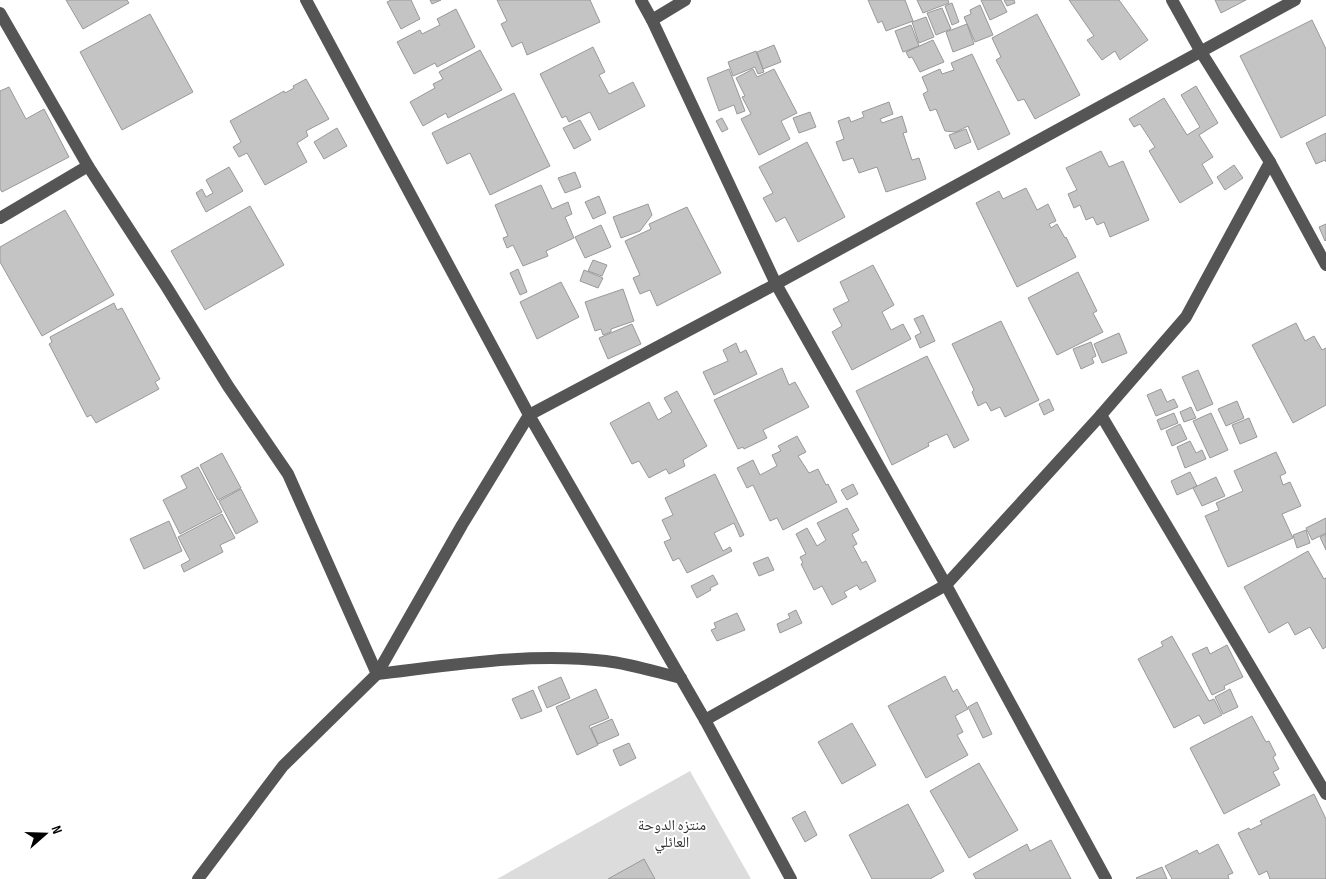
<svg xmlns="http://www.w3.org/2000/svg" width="1326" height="879" font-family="'Sofia Sans Condensed','Noto Naskh Arabic',sans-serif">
<rect width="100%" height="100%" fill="#fff"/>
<path fill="#dcdcdc" d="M690 771 751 879H497Z"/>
<g fill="#c4c4c4" stroke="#999">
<path d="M66 0H127L129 3 83 29Z"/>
<path d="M391 0H411L420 19 401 29 387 2Z"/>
<path d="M430 0H441L432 4Z"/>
<path d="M497 0H590L600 22 527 55 522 42 512 47 501 24 507 21Z"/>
<path d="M868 0H905L913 21 886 31 882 21 878 23Z"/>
<path d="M917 0H948L949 3 923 13Z"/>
<path d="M981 0H1001L1007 12 990 20Z"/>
<path d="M1004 0H1014L1015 3 1007 6Z"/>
<path d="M1069 0H1119L1148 40 1120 60 1115 51 1102 60 1087 40 1094 36Z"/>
<path d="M1215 0H1246L1221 13Z"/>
<path d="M952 3 959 22 952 25 945 6Z"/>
<path d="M980 5 993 35 975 42 964 17 971 14 970 10Z"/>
<path d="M942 8 951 29 936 35 927 13Z"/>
<path d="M456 9 475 47 437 67 435 63 414 74 397 42 420 30 422 34 440 25 437 19Z"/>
<path d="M150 14 193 92 122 130 80 52Z"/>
<path d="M1037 14 1080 95 1035 119 1024 99 1018 101 996 60 1001 57 992 38Z"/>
<path d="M926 17 934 37 919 43 912 22Z"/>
<path d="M1312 20 1326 49V115L1281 138 1240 56Z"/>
<path d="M967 24 974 44 953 52 946 32Z"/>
<path d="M911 25 919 46 903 52 895 31Z"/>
<path d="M933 40 944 62 920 72 912 57 909 58 906 52Z"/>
<path d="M774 45 781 62 763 69 757 52Z"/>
<path d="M593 47 605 72 599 75 609 94 633 82 645 106 599 130 590 112 569 122 566 116 562 118 540 74Z"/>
<path d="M480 50 502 90 448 118 446 113 423 126 410 102 435 88 433 84 443 79 439 72Z"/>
<path d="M756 51 764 72 758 74 755 67 733 76 728 62Z"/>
<path d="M972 54 1010 134 978 150 968 126 956 132 945 131 936 109 930 111 923 94 928 91 922 77 940 69 942 74 954 70 951 63Z"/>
<path d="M729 69 745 111 737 114 734 105 719 111 707 78Z"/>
<path d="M753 69 757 77 774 69 797 113 781 121 790 139 759 155 741 119 751 114 742 97 745 96 736 78Z"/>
<path d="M306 79 329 119 306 131 308 136 297 143 307 162 265 185 247 153 239 157 233 147 241 142 230 121 284 91 285 93 294 88 293 86Z"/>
<path d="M1196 86 1218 123 1199 135 1213 157 1202 164 1213 183 1180 203 1149 151 1155 147 1140 124 1134 127 1129 119 1164 98 1187 135 1200 127 1181 95Z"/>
<path d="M9 87 26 119 44 109 69 157 2 192 0 189V91Z"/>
<path d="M514 93 550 166 490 195 470 153 447 164 432 133Z"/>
<path d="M889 102 893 114 880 119 882 123 902 116 907 132 903 133 912 160 919 158 926 179 886 192 877 167 859 173 853 158 843 161 836 142 844 139 838 121 849 117 851 122 864 117 862 112Z"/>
<path d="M810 112 816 127 799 133 793 118Z"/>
<path d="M722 118 728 129 722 132 716 121Z"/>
<path d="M580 120 591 140 574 149 563 128Z"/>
<path d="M337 128 347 146 324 159 314 142Z"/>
<path d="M966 129 971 142 955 149 949 135Z"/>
<path d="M1326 133V162L1325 160 1316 164 1306 143Z"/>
<path d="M807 142 845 217 798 242 785 217 776 222 763 198 773 193 759 167Z"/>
<path d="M1101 151 1109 167 1123 161 1149 220 1110 237 1104 222 1097 225 1093 217 1086 220 1080 205 1074 208 1068 194 1077 190 1066 168Z"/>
<path d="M1234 165 1243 178 1225 190 1217 177Z"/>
<path d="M229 167 243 191 206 212 196 193 202 189 206 197 213 193 206 180Z"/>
<path d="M575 172 581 187 565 193 558 178Z"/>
<path d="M541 185 552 209 568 202 572 214 565 217 574 238 546 251 548 256 523 266 513 245 507 248 503 238 508 236 495 205Z"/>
<path d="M1026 188 1037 210 1048 204 1056 221 1049 224 1051 228 1057 224 1065 238 1066 237 1076 257 1017 287 976 203 999 191 1003 199Z"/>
<path d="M599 196 606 213 593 219 585 202Z"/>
<path d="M648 204 652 215 640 231 621 238 613 217Z"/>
<path d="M250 206 284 265 205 310 171 251Z"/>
<path d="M687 207 721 273 657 306 650 290 640 294 633 278 640 275 625 241 651 229 649 224Z"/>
<path d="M65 210 114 295 42 336 0 262V247Z"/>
<path d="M1326 224V240L1325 241 1319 227Z"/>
<path d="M601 225 611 247 585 258 575 237Z"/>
<path d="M593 260 607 265 602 276 588 271Z"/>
<path d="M873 265 894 305 882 312 891 330 903 324 911 339 852 370 832 332 842 326 833 309 849 301 840 282Z"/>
<path d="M518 269 527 292 520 295 510 273Z"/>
<path d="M584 270 603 278 598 288 580 281Z"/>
<path d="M1078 272 1097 311 1093 313 1103 332 1057 355 1028 298Z"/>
<path d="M561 282 579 317 537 339 520 302Z"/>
<path d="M623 289 634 321 611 329V332L603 335 601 329 595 331 585 302Z"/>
<path d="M114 303 117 310 122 308 160 379 155 382 159 389 96 423 91 415 87 417 49 344 52 342 50 337Z"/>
<path d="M923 315 935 341 920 348 915 336 921 333 914 319Z"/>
<path d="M1001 321 1039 400 1005 417 1000 407 991 411 986 402 978 406 972 392 974 390 952 344Z"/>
<path d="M1296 323 1305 341 1314 336 1322 350 1326 348V405L1293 423 1252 345Z"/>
<path d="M632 324 641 344 608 359 599 338Z"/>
<path d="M1119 333 1127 353 1102 363 1094 344Z"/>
<path d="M1091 342 1096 356 1092 358 1094 363 1081 369 1073 349Z"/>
<path d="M736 343 740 353 746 350 757 374 714 395 703 372 728 361 723 350Z"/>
<path d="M927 356 969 440 954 448 947 434 928 443 929 446 892 465 856 391Z"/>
<path d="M782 368 789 385 795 382 809 407 763 430 767 438 744 449 743 447 738 449 714 400Z"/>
<path d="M1198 370 1213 404 1197 411 1182 377Z"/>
<path d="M1161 389 1167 402 1174 399 1178 407 1156 416 1147 395Z"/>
<path d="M677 391 707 446 683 460 685 466 669 474 666 469 649 478 639 461 632 464 610 423 649 402 658 420 672 412 664 398Z"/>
<path d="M1049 399 1054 410 1044 415 1039 404Z"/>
<path d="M1237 401 1244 418 1226 426 1218 409Z"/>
<path d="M1191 407 1196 418 1184 422 1180 412Z"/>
<path d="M1174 413 1178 423 1161 430 1157 420Z"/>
<path d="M1211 413 1228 450 1210 458 1193 421Z"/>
<path d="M1249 418 1257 437 1240 444 1232 425Z"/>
<path d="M1180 424 1187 439 1172 446 1166 431Z"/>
<path d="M797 436 806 452 798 456 809 473 818 469 826 485 828 484 837 502 783 530 777 518 770 521 753 485 747 488 737 468 753 460 760 475 777 466 772 455 781 451 778 446Z"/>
<path d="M1190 441 1196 453 1202 450 1206 459 1185 468 1177 447Z"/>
<path d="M1276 452 1286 473 1280 476 1283 485 1290 482 1301 506 1282 514 1293 538 1228 567 1205 516 1219 510 1216 503 1243 491 1234 471Z"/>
<path d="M222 453 241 488 218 500 200 465Z"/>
<path d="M198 467 222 512 180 534 163 500 187 488 181 476Z"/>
<path d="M1190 472 1197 486 1177 495 1171 481Z"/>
<path d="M715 474 744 535 740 537 734 523 714 533 723 551 730 547 732 551 687 573 679 558 673 561 664 542 671 539 662 520 673 515 665 498Z"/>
<path d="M1216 477 1225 496 1202 506 1193 488Z"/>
<path d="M853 484 858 494 847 500 841 490Z"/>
<path d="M241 489 258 522 236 534 219 501Z"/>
<path d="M847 508 859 530 852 534 857 544 853 546 862 563 866 561 876 581 860 590 857 585 844 592 847 597 832 605 822 586 814 590 801 564 803 563 800 557 806 554 796 534 807 528 817 546 826 540 817 523Z"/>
<path d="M222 514 235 538 220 545 223 552 184 572 181 565 190 560 178 537Z"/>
<path d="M1326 518V533L1312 540 1306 528Z"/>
<path d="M169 521 182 551 144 569 130 539Z"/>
<path d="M1306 530 1310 543 1297 548 1293 535Z"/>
<path d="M1326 534V550L1320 537Z"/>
<path d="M1308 551 1324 579 1326 578V647L1323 649 1310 627 1295 635 1288 622 1269 633 1244 587Z"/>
<path d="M768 557 774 570 759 576 753 563Z"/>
<path d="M713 575 718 584 710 588 711 590 697 598 691 586Z"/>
<path d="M796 610 802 623 780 633 777 624 790 618 788 614Z"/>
<path d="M737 613 745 630 717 641 711 630 716 628 714 623Z"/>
<path d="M1172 636 1209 701 1214 699 1222 715 1204 724 1199 715 1174 728 1138 659 1163 646 1161 642Z"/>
<path d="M1227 645 1243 677 1224 686 1225 689 1212 695 1192 654 1207 647 1210 654Z"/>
<path d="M945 676 953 692 957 689 968 709 955 716 963 732 957 735 968 755 926 778 888 706Z"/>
<path d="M561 677 570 698 547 708 538 687Z"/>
<path d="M596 689 609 718 589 726 598 745 577 755 556 707Z"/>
<path d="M1230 689 1238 707 1223 714 1215 697Z"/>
<path d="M533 690 542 711 521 719 512 699Z"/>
<path d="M977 702 992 734 983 738 968 707Z"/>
<path d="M1252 716 1266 742 1269 741 1276 755 1273 757 1279 769 1273 772 1280 785 1224 814 1190 748Z"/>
<path d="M612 719 619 735 598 744 591 728Z"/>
<path d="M852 723 876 765 842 784 818 742Z"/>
<path d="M629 743 636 758 620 766 613 750Z"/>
<path d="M979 763 1018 830 969 858 930 791Z"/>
<path d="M1314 794 1326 819V879H1270L1267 871 1259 875 1238 833 1249 828 1250 830 1262 824 1260 821Z"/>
<path d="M908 804 944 871 930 879H872L849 835Z"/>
<path d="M805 811 817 835 805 842 792 818Z"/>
<path d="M1051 840 1071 879H976L973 874 1027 844 1030 851Z"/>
<path d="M1218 844 1233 873 1228 875 1229 879H1172L1165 866 1197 850 1199 854Z"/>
<path d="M644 859 655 879H608Z"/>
<path d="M1162 867 1167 879H1137L1136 878Z"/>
</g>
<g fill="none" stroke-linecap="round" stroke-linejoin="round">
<g stroke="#555" stroke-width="12">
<path d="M306 0 529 415 705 720 791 879"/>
<path d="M641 0 652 20 776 284 946 585 1106 879"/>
<path d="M1172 0 1201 52 1270 162 1326 265"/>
<path d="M0 13 88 166 166 286 228 386 288 474 377 674C453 665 529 652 606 661 631 664 656 672 681 678"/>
<path d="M652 20 685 0"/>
<path d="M0 218 88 166"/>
<path d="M1101 415 1326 794"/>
<path d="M705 720 946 585 1101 415 1186 317 1270 162"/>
<path d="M198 879 283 766 377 674 462 525 529 415 776 284 1295 0"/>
</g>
</g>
<g text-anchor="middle" stroke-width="4" stroke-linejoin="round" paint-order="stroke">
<g font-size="15" fill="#333" stroke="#fff">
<text x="672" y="830">منتزه الدوحة<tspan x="672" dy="17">العائلي</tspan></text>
</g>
</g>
<g transform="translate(45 834) rotate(70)" stroke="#ffffff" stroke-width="4" paint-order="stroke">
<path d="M0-4L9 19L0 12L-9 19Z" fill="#000000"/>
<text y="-8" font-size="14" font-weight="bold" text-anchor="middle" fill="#000000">N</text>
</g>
</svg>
